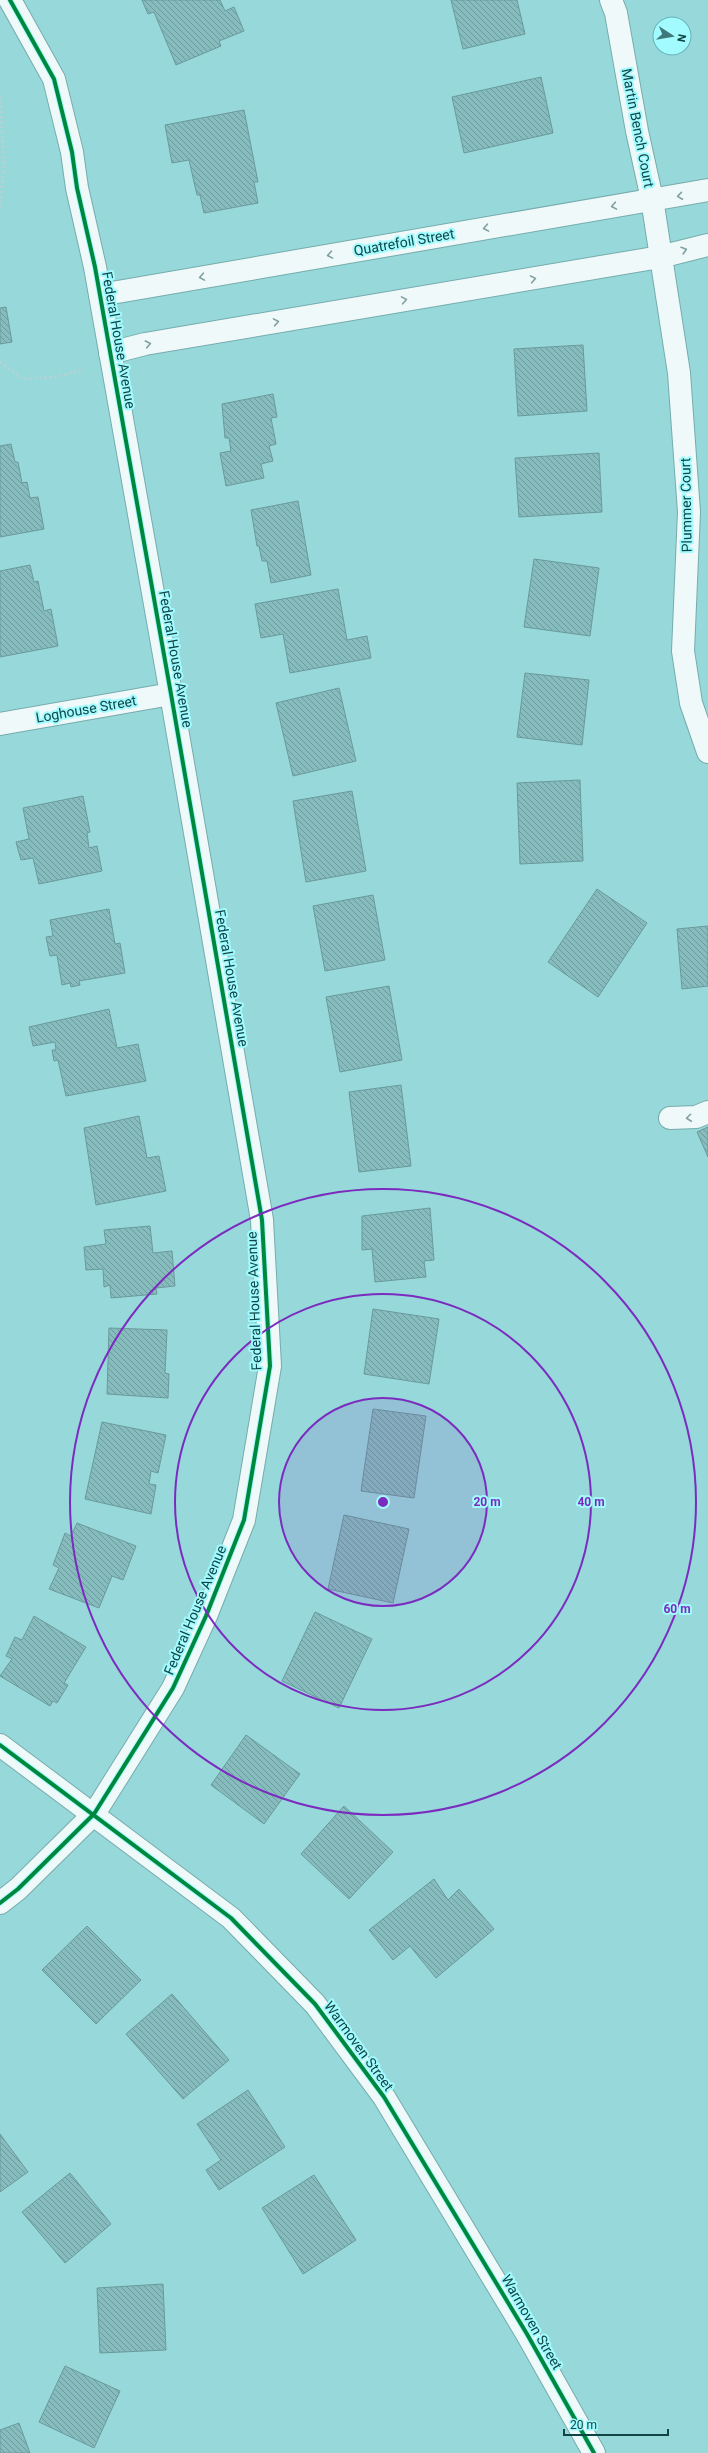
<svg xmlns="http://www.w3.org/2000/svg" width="708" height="2453" font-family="Roboto,sans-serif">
<defs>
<pattern id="building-back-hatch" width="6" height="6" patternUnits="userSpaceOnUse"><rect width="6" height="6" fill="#86bcbe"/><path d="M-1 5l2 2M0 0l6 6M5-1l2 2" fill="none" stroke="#6c9b9c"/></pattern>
</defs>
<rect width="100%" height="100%" fill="#97d8da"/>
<g fill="url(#building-back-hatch)" stroke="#6a9a9b">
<path d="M142 0H220L225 11 234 7 244 31 219 41 221 46 176 65 154 12 148 14Z"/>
<path d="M451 0H517L525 34 463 49Z"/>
<path d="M541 77 553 133 464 153 452 97Z"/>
<path d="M244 110 258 182H254L258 203 204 213 200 195H197L189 160 172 163 165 125Z"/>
<path d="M6 307 12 342 0 344V308Z"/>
<path d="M583 345 587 411 518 416 514 349Z"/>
<path d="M273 394 277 417 271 418 276 444 269 446 273 461 261 464 264 478 226 486 220 453 231 451 229 438H225L222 404Z"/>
<path d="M11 444 15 462H18L22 483 27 482 30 498 38 497 44 529 0 537V446Z"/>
<path d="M599 453 602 512 519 517 515 458Z"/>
<path d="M298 501 311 575 271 583 267 561H262L259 546H257L251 510Z"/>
<path d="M534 559 599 568 590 636 524 627Z"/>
<path d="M30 565 34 582 38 581 44 611 51 609 58 646 0 657V571Z"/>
<path d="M338 589 347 640 367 636 371 658 290 673 283 634 261 638 255 604Z"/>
<path d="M525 673 589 680 582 745 517 737Z"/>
<path d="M339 688 356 761 293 776 276 703Z"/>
<path d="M580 780 583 861 520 864 517 783Z"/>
<path d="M352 791 366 871 306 882 293 801Z"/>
<path d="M83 796 90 832 87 833 89 848 97 846 102 871 39 884 33 858 21 860 16 842 29 839 23 808Z"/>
<path d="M597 889 647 923 598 997 548 962Z"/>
<path d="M373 895 385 960 325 971 313 906Z"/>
<path d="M109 909 115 944 120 943 125 973 79 981 80 985 71 987 70 983 62 985 57 955 50 956 46 937 53 936 50 920Z"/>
<path d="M708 926V986L682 989 677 929Z"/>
<path d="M389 986 402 1060 340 1072 326 997Z"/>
<path d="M109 1009 117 1048 138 1044 146 1081 66 1096 58 1060 54 1061 52 1050H56L55 1042 33 1046 29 1027Z"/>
<path d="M401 1085 411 1166 359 1172 349 1092Z"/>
<path d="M139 1116 147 1158 159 1156 166 1191 96 1205 84 1128Z"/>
<path d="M708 1127V1157L697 1132Z"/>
<path d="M430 1208 434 1260 424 1261 426 1277 375 1282 372 1249 362 1250V1216Z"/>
<path d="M150 1226 153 1253 172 1251 175 1286 156 1288 157 1294 111 1298 110 1285 104 1287 103 1269 86 1270 84 1247 106 1244 104 1230Z"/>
<path d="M373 1309 439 1319 429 1384 364 1374Z"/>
<path d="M109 1328 167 1330 165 1373 169 1374 168 1398 107 1394Z"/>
<path d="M373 1409 426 1416 414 1498 361 1491Z"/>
<path d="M102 1422 166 1435 158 1473 151 1471 149 1484 156 1485 151 1514 85 1499Z"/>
<path d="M344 1515 409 1529 393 1603 328 1589Z"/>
<path d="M77 1523 136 1546 123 1580 112 1576 99 1608 49 1589 59 1568 53 1565 65 1533 71 1536Z"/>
<path d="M315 1612 372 1639 339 1708 282 1681Z"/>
<path d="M34 1616 86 1647 64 1683 68 1685 57 1703 53 1701 50 1706 0 1676 12 1659 6 1656 15 1637 22 1640Z"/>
<path d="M246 1735 300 1774 264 1824 211 1785Z"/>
<path d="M344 1806 393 1852 349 1899 301 1854Z"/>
<path d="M434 1879 448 1900 459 1889 494 1929 436 1978 410 1946 393 1960 369 1930Z"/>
<path d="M87 1926 141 1980 96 2024 42 1970Z"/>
<path d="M172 1994 229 2060 183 2099 126 2034Z"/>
<path d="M248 2090 285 2147 219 2190 206 2170 221 2160 197 2124Z"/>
<path d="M0 2134 28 2172 0 2192Z"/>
<path d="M70 2173 111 2224 65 2263 22 2212Z"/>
<path d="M314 2175 356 2240 303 2274 262 2208Z"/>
<path d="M163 2284 166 2350 100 2353 97 2288Z"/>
<path d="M65 2366 120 2391 94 2448 39 2422Z"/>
<path d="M19 2423 30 2453H0V2430Z"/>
</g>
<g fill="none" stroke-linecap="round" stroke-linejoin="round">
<defs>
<g id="minor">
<path d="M611 0 616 13 637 131 652 199 679 373 689 512 683 651 691 703 708 752"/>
<path d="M100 295 708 190"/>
<path d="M110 353 145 344 660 257 708 245"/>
<path d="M0 724 171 694"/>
<path d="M670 1118 696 1117 708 1112"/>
<path d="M0 1745 231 1918 315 2004 384 2097 527 2334 594 2453"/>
<path d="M0 1903 18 1889 94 1814 173 1688 206 1616 244 1520 270 1366 262 1220 171 694 95 267 77 188 72 152 54 79 10 0"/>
</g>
</defs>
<use href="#minor" stroke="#76acad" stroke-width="24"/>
<g stroke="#bcd0d1" stroke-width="2.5" stroke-dasharray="2 3" stroke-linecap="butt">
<path d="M0 96 4 164 0 209"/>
<path d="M0 362 24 379 55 377 83 370"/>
</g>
<use href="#minor" stroke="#eff9f9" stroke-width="22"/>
<defs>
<g id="cycleway">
<path d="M0 1745 231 1918 315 2004 384 2097 527 2334 594 2453"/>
<path d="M0 1903 18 1889 94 1814 173 1688 206 1616 244 1520 270 1366 262 1220 171 694 95 267 77 188 72 152 54 79 10 0"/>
</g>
</defs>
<use href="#cycleway" stroke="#a2fbfe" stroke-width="6"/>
<use href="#cycleway" stroke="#00873e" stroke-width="4"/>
</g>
<defs><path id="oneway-chevron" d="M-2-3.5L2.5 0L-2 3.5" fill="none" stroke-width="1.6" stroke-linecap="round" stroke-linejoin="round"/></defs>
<g stroke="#809fa0">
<use href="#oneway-chevron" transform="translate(680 196) rotate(172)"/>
<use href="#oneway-chevron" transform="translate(614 206) rotate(170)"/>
<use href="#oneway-chevron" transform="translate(486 228) rotate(170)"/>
<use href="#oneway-chevron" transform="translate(684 250) rotate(-17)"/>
<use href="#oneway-chevron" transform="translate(330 255) rotate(170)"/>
<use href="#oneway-chevron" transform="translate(202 277) rotate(170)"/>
<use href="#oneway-chevron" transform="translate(533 279) rotate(-10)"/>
<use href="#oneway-chevron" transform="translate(404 300) rotate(-10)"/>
<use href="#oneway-chevron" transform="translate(276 322) rotate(-10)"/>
<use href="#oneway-chevron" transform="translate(148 344) rotate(-11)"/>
<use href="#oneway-chevron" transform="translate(689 1118) rotate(173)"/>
</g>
<circle cx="383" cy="1502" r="104" fill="#7b2cbf" fill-opacity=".12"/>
<g fill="none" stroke="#7b2cbf" stroke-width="2">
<circle cx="383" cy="1502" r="104"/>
<circle cx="383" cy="1502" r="208"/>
<circle cx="383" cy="1502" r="313"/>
</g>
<g text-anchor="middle" stroke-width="4" stroke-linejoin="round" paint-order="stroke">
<g font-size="14" fill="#104546" stroke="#a2fbfe">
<text transform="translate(638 128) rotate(79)" y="5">Martin Bench Court</text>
<text transform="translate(404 242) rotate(-10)" y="5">Quatrefoil Street</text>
<text transform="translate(119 340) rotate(80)" y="5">Federal House Avenue</text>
<text transform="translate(686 505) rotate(-91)" y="5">Plummer Court</text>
<text transform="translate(176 659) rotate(80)" y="5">Federal House Avenue</text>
<text transform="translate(86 709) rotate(-10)" y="5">Loghouse Street</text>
<text transform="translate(232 978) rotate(80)" y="5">Federal House Avenue</text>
<text transform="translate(254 1301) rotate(-92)" y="5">Federal House Avenue</text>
<text transform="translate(195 1610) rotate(-67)" y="5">Federal House Avenue</text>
<text transform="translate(359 2046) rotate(54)" y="5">Warmoven Street</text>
<text transform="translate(532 2322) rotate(60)" y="5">Warmoven Street</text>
</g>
</g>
<circle cx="383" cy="1502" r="6" fill="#7b2cbf" stroke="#a2fbfe" stroke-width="2"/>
<g font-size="12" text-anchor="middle" font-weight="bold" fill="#7b2cbf" stroke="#a2fbfe" stroke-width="4" stroke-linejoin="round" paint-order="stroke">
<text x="487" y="1506">20 m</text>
<text x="591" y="1506">40 m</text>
<text x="677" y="1613">60 m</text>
</g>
<g transform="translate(672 36) rotate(102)"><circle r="19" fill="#a2fbfe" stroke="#68b2b4"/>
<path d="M0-3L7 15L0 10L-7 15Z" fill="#3f787a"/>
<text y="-6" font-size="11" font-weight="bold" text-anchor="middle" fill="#104546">N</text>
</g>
<path d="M564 2429v6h104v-6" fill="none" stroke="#104546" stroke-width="2"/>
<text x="570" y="2429" font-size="12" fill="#104546" stroke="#a2fbfe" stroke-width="3" paint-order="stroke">20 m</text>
</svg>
